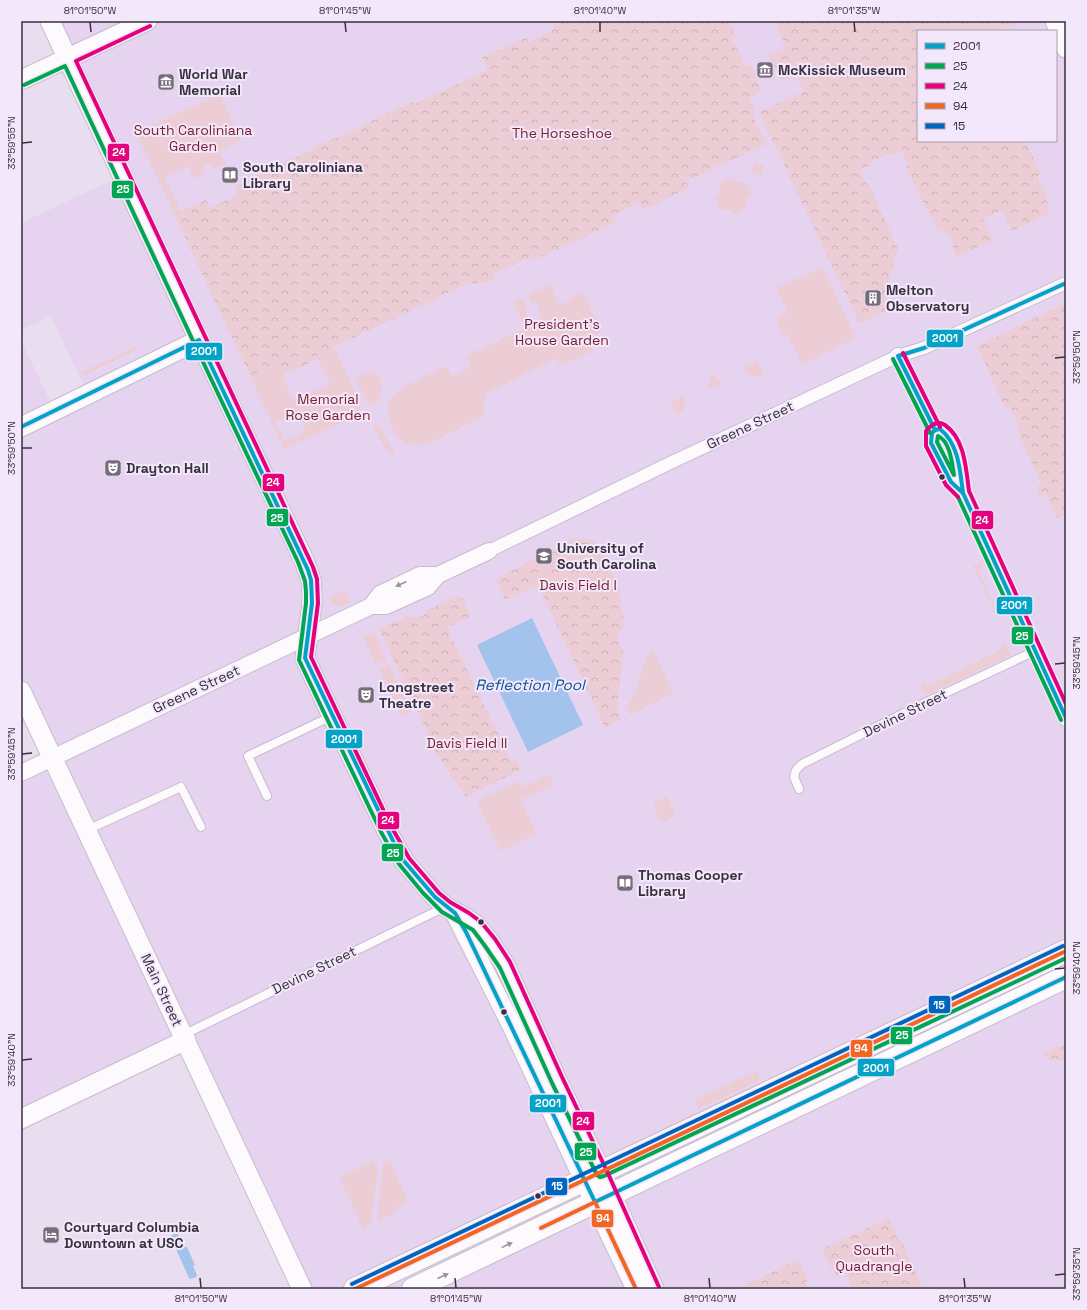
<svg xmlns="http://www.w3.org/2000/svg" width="1087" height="1310" font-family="'Space Grotesk',sans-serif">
<defs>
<pattern id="park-crowns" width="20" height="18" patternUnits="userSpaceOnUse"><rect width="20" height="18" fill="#eccdd5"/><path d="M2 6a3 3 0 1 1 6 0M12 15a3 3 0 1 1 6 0" fill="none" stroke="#cbb0b8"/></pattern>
</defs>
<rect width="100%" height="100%" fill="#e9deef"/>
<path fill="#e6d3f0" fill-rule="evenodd" d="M52 21H1066V1289H304L186 1040 21 1117V768L47 756 21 701V340L54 410 88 395 51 316 21 330V223L125 174ZM918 31H1056V141H918Z"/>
<g fill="#eccdd5" fill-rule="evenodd">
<path d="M220 94 241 140 219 151 225 164 214 169 211 164H206L203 168 204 174 194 179 188 166 165 177 181 211 174 214 136 132Z"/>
<path d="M756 162 764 166 762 174 754 175 751 168Z"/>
<path d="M732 177C736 183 740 183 746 182L752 195C746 198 746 202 747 208L734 214 727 209 721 210 715 197C720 193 721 190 719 184Z"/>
<path d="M823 267 856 338 802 364 787 334 783 336 775 318 788 312 776 288Z"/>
<path d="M550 284 559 305 570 300 569 298 583 292 602 331 587 338 593 351 560 366 556 358 485 394 484 411 482 417C467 424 429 447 414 445 403 444 396 437 392 427 380 401 394 391 416 381 426 376 436 371 446 366L452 377 471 367 466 356 525 328 513 302 523 298 527 307 524 308 531 323 542 317 536 302 532 303 528 295Z"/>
<path d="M136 346 138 349 83 376 80 373Z"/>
<path d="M334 347 360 402 359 410 356 416 284 449 250 376 277 364 294 400 330 384 316 355ZM298 411 300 414 303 413 307 423 303 425 306 431 285 441 276 422Z"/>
<path d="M757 361 764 376C755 379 748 375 743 367Z"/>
<path d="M373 370 376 374H378C386 390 380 390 376 406L367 403 355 378Z"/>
<path d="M714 375 716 380 721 378V381L718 387 710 388 705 385 711 383 709 377Z"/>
<path d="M684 396C687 404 684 410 677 415L671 402Z"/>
<path d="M377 422 393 450 396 459 384 447 373 425Z"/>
<path d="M980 559H982L983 563 979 572 996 610 995 611 973 566 979 563Z"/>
<path d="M345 589 351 603C342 607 335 607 329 599Z"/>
<path d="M374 632 387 660 376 665 363 637Z"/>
<path d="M1005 643 1011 655 928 694C922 694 919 689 922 683L925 682 927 686 1000 650Z"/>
<path d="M652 651 654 652 673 693 630 715 626 707C641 691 640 662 652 651Z"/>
<path d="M389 664 412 711 401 716 379 669Z"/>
<path d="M549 775 554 785 521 800 537 834 500 851 477 801 519 781 523 787Z"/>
<path d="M666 797H668L676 816 662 823 653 805 655 804V802Z"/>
<path d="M1066 938V943L617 1153V1150Z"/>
<path d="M757 1071 761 1080 698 1109 694 1100Z"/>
<path d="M390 1160 408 1202 396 1208 397 1212 377 1222 383 1164Z"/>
<path d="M373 1161 376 1167 378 1166 371 1225 363 1229 339 1177Z"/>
</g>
<g fill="url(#park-crowns)">
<path d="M562 21H729L736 37 732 38 745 66 750 64 762 91 749 98 756 113 752 115 767 144 686 181 689 188 643 210 639 203 612 216 615 223 532 261 530 257 493 274 495 279 486 283H469L317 355 318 359 282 375 277 364 250 376 174 214 206 200 210 208 238 195 235 186 313 149V148L367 124V123L413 101 414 104 488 70 482 57 526 38 528 42 555 29 554 25Z"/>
<path d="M774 21H1015L1016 24 1005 29 1004 27 995 31H918V141H1025L1041 174 1037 177 1046 194 1049 213 1013 231 1002 210 983 219 993 240 956 257 950 235 938 230 931 216H930L906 167 908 166 901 151 891 155 890 153 869 163 870 165 860 170 867 185 868 184 892 234 891 235 898 249 886 288 888 311 859 323 759 112 804 91 796 75 781 81 769 55 784 49 783 47 785 46Z"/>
<path d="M1066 303V514L1057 518 1046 494 1040 496 1036 487 1042 484 1017 431 1020 429 1010 408 1006 410 977 346Z"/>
<path d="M573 539H589L597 543 619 587 624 625 618 635V641L620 646 623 651 617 711 621 720 605 728 538 585 505 600 496 579Z"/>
<path d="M461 595 471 616 447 628 511 761 517 759 522 769 466 797 439 758 379 629 405 617 423 616 428 610Z"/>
<path d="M1066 1043V1062L1064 1060C1055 1060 1048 1062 1043 1054Z"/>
<path d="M889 1218 899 1241 901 1240 923 1289H853L845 1272 836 1276 834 1269 832 1270 822 1249Z"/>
<path d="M798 1260 808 1280 805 1282 808 1287 804 1289H737Z"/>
</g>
<g fill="#a3c2ec">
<path d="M532 618 583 725 528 752 477 645Z"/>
<path d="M176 1233 178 1234 184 1247H187L195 1265 193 1266 197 1275 196 1277 191 1279 189 1278 171 1238V1236Z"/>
</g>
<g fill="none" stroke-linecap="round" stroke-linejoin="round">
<defs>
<g id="service">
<path d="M799 789 794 777 796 770 802 764 920 705 1035 651"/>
<path d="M267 796 248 756 332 716"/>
<path d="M87 830 181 787 201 827"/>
<path d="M183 1035 445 907"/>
</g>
<path id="pedestrian" d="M489 551 668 464 898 356 924 348 1066 283"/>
<g id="minor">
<path d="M898 356 935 430"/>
<path d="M963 493 951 482 931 443 932 433 935 430 940 429C958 438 960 475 963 493L1066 718"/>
<path d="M371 606 380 594 420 575H438"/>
<path d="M21 773 371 606H386L428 587 438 575 489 551"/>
</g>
<g id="tertiary">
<path d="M50 21 199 340 304 560 311 580 312 592V603L305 658 332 716 386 829 404 861 435 897 446 907 466 918 477 926 490 942 505 965 557 1080 601 1171 654 1289"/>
<path d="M1055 21 1066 48"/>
<path d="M21 80 147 21"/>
<path d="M21 427 199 340"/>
<path d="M21 691 302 1289"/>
<path d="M455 913 511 1024 584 1180 636 1289"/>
<path d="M21 1119 186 1040"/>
</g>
<g id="secondary">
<path d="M355 1289 1066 951"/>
<path d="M413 1289 1066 977"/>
</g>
</defs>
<use href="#service" stroke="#c5bccb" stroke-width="10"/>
<use href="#pedestrian" stroke="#c5bccb" stroke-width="14"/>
<use href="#minor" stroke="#c5bccb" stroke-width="18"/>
<use href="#tertiary" stroke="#c5bccb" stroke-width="21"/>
<use href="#secondary" stroke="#c5bccb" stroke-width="24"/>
<use href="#service" stroke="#fcfafd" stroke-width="8"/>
<use href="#pedestrian" stroke="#fcfafd" stroke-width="12"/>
<use href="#minor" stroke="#fcfafd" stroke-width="16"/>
<use href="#tertiary" stroke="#fcfafd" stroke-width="19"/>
<use href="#secondary" stroke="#fcfafd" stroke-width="22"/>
<defs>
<g id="bus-1">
<path d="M21 427 199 340 308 570 311 580 312 603 305 658 395 845 404 861 435 897 455 913 466 932 595 1202 1066 977"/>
<path d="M940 429C959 444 960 471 963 493L951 482 931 443 932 433 935 430Z"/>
<path d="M935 430 898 356 924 348 1066 283"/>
<path d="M963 493 1066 718"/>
</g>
<g id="bus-2">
<path d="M24 85 65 66 194 343 298 562 305 581 306 592V603L299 660 381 832 399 864 423 893 442 912 473 930 485 946 500 968 552 1083 597 1175 600 1177 604 1176 1066 958"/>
<path d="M893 359 930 433"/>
<path d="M938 436C950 441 952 463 954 475L937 442Z"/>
<path d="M958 497 1061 720"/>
</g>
<g id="bus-3">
<path d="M150 26 76 61 313 567 317 579 318 603 311 657 391 826 409 858 439 893 450 902 469 913 481 922 495 939 510 962 562 1077 606 1169 659 1287"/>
<path d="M903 353 940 427"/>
<path d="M958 497 946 485 926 446V431C931 425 938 420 945 425 965 439 966 469 969 491L1066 704"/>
</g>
<g id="bus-4">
<path d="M541 1228 595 1202 636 1289"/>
<path d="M355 1289 1066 951"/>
</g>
<path id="bus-5" d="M352 1284 1063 946"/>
</defs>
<use href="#bus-1" stroke="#f3e7fb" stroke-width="7"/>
<use href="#bus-2" stroke="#f3e7fb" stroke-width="7"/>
<use href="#bus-3" stroke="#f3e7fb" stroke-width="7"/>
<use href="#bus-4" stroke="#f3e7fb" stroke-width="7"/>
<use href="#bus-5" stroke="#f3e7fb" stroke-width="7"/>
<use href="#bus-1" stroke="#03a3c7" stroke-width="4"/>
<use href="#bus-2" stroke="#00a651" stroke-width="4"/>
<use href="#bus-3" stroke="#e5007d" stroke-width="4"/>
<use href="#bus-4" stroke="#f26522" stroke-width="4"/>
<use href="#bus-5" stroke="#0065bd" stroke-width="4"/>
</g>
<defs><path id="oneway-solid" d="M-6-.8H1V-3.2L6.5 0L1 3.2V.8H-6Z"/></defs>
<g fill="#9a959d">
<use href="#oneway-solid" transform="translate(401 584) rotate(155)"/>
<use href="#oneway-solid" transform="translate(507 1245) rotate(-26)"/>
<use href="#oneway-solid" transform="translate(443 1276) rotate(-25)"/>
</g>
<path fill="none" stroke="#38303d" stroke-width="1.5" d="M90 22 91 32M345 22 346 32M600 22V32M854 22 855 32M22 143 32 142M1055 358 1065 357M22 448H32M1055 664 1065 663M22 754 32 753M1055 969 1065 968M22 1060 32 1059M1055 1275 1065 1274M200 1278 201 1288M455 1278 456 1288M709 1278 710 1288M964 1278 965 1288"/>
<defs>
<symbol id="museum-square" viewBox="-11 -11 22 22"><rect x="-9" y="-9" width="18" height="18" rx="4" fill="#766d7b" stroke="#f3e7fb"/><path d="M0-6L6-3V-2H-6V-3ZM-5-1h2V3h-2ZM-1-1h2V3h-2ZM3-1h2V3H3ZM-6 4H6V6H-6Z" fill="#fff"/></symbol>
<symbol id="library-square" viewBox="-11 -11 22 22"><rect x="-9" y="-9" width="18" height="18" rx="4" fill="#766d7b" stroke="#f3e7fb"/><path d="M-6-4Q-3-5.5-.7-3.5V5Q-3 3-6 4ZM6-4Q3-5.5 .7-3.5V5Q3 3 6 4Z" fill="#fff"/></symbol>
<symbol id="building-square" viewBox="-11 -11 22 22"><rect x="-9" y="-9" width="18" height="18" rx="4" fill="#766d7b" stroke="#f3e7fb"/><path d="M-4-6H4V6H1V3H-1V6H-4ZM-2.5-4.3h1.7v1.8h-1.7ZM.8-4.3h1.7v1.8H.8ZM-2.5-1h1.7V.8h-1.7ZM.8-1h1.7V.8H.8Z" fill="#fff"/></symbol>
<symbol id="theatre-square" viewBox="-11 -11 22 22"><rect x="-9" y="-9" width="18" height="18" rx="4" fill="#766d7b" stroke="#f3e7fb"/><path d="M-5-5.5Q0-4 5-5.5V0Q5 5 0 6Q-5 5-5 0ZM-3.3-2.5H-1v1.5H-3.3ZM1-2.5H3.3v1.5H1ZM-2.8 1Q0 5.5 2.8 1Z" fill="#fff"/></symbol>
<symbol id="university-square" viewBox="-11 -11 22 22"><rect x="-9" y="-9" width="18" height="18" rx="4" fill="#766d7b" stroke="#f3e7fb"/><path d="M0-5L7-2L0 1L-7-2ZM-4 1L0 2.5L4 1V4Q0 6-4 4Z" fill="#fff"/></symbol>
<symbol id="hotel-square" viewBox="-11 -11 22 22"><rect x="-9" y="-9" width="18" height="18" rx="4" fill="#766d7b" stroke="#f3e7fb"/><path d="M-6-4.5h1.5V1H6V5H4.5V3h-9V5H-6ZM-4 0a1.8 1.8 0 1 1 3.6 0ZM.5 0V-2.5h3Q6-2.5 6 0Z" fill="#fff"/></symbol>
</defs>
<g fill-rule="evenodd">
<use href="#museum-square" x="755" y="60" width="20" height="20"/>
<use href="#museum-square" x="156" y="72" width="20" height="20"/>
<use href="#library-square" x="220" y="165" width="20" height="20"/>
<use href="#building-square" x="863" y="288" width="20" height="20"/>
<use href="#theatre-square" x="103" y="458" width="20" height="20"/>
<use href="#university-square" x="534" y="546" width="20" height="20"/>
<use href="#theatre-square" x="356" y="685" width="20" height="20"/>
<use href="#library-square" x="615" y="873" width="20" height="20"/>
<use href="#hotel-square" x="41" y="1225" width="20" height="20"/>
</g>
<g fill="#38303d" stroke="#f3e7fb" stroke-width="1.5">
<circle cx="942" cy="477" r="3.5"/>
<circle cx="481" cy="922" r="3.5"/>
<circle cx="504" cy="1012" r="3.5"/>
<circle cx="538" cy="1196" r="3.5"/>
</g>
<g text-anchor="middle" stroke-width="4" stroke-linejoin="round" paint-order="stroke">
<g font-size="14" font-weight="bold" fill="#38303d" stroke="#f3e7fb" text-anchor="start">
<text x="778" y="75">McKissick Museum</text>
<text x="179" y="79">World War<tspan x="179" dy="16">Memorial</tspan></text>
<text x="243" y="172">South Caroliniana<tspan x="243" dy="16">Library</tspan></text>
<text x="886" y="295">Melton<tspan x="886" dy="16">Observatory</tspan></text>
<text x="126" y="473">Drayton Hall</text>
<text x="557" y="553">University of<tspan x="557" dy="16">South Carolina</tspan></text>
<text x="379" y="692">Longstreet<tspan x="379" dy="16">Theatre</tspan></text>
<text x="638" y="880">Thomas Cooper<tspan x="638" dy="16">Library</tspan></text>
<text x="64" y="1232">Courtyard Columbia<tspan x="64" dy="16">Downtown at USC</tspan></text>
</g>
<g font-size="14" fill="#7a212f" stroke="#f3e7fb">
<text x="193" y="135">South Caroliniana<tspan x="193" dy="16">Garden</tspan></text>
<text x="562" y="138">The Horseshoe</text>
<text x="562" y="329">President's<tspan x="562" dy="16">House Garden</tspan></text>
<text x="328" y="404">Memorial<tspan x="328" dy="16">Rose Garden</tspan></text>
<text x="578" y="590">Davis Field I</text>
<text x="467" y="748">Davis Field ll</text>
<text x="874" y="1255">South<tspan x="874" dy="16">Quadrangle</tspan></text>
</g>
<g font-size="14" fill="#38303d" stroke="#f3e7fb">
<text transform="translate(750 425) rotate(-25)" y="5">Greene Street</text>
<text transform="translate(196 689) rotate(-25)" y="5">Greene Street</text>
<text transform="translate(905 713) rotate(-26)" y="5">Devine Street</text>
<text transform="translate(314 970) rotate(-26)" y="5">Devine Street</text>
<text transform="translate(162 990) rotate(65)" y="5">Main Street</text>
</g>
<g font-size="15" font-style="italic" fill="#055290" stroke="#f3e7fb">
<text x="530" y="690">Reflection Pool</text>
</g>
</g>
<g stroke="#f3e7fb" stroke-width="1.5">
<rect x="107" y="143" width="23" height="19" rx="4" fill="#e5007d"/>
<rect x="111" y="180" width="23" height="19" rx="4" fill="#00a651"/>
<rect x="926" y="329" width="38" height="19" rx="4" fill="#03a3c7"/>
<rect x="185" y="342" width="38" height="19" rx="4" fill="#03a3c7"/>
<rect x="262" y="473" width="23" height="19" rx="4" fill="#e5007d"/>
<rect x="266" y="508" width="23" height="19" rx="4" fill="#00a651"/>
<rect x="971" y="510" width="23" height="20" rx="4" fill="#e5007d"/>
<rect x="996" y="596" width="37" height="19" rx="4" fill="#03a3c7"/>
<rect x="1011" y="626" width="23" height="19" rx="4" fill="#00a651"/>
<rect x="325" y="729" width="38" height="20" rx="4" fill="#03a3c7"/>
<rect x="377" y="811" width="23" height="19" rx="4" fill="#e5007d"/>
<rect x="381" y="843" width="23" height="19" rx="4" fill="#00a651"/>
<rect x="928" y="995" width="23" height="19" rx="4" fill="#0065bd"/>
<rect x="890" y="1026" width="23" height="19" rx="4" fill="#00a651"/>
<rect x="850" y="1039" width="23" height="19" rx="4" fill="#f26522"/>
<rect x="857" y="1058" width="38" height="19" rx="4" fill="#03a3c7"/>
<rect x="529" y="1094" width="38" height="19" rx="4" fill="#03a3c7"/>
<rect x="572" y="1111" width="23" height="20" rx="4" fill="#e5007d"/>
<rect x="574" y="1142" width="23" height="19" rx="4" fill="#00a651"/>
<rect x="545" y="1177" width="23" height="19" rx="4" fill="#0065bd"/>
<rect x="591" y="1209" width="23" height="19" rx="4" fill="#f26522"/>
</g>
<g font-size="11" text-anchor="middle" font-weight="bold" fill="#fff">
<text x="119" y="156">24</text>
<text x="123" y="193">25</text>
<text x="945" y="342">2001</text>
<text x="204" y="355">2001</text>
<text x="273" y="486">24</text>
<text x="277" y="522">25</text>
<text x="982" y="524">24</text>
<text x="1014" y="609">2001</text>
<text x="1022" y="640">25</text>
<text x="344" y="743">2001</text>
<text x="388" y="824">24</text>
<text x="393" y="857">25</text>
<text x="939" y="1009">15</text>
<text x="902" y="1039">25</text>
<text x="861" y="1052">94</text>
<text x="876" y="1072">2001</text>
<text x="548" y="1107">2001</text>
<text x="583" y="1125">24</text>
<text x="586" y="1156">25</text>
<text x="557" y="1190">15</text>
<text x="603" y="1222">94</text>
</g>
<rect width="1087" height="1310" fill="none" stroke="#f3e7fb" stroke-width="44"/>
<rect x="917" y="30" width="140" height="112" fill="#f3e7fb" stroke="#a89eaf"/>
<rect x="925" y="43" width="20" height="6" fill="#03a3c7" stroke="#a89eaf"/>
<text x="953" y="50" font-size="12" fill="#38303d">2001</text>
<rect x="925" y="63" width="20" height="6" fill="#00a651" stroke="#a89eaf"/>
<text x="953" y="70" font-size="12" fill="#38303d">25</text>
<rect x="925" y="83" width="20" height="6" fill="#e5007d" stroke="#a89eaf"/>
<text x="953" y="90" font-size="12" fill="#38303d">24</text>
<rect x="925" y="103" width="20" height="6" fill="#f26522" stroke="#a89eaf"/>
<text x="953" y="110" font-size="12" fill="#38303d">94</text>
<rect x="925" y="123" width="20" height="6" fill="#0065bd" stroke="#a89eaf"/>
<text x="953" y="130" font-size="12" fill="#38303d">15</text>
<rect x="22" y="22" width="1043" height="1266" fill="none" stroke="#38303d" stroke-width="1.5"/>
<g font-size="10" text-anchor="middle" fill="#38303d">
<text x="90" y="14">81°01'50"W</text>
<text x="345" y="14">81°01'45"W</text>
<text x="600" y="14">81°01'40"W</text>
<text x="854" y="14">81°01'35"W</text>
<text transform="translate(11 143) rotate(-90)" y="4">33°59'55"N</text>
<text transform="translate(1076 357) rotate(-90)" y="4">33°59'50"N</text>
<text transform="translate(11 448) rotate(-90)" y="4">33°59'50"N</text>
<text transform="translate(1076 663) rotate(-90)" y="4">33°59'45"N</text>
<text transform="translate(11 754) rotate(-90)" y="4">33°59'45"N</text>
<text transform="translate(1076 968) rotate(-90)" y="4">33°59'40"N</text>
<text transform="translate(11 1060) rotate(-90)" y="4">33°59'40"N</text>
<text transform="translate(1076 1274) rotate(-90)" y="4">33°59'35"N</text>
<text x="201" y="1302">81°01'50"W</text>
<text x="456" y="1302">81°01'45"W</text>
<text x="710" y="1302">81°01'40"W</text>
<text x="965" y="1302">81°01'35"W</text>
</g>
</svg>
